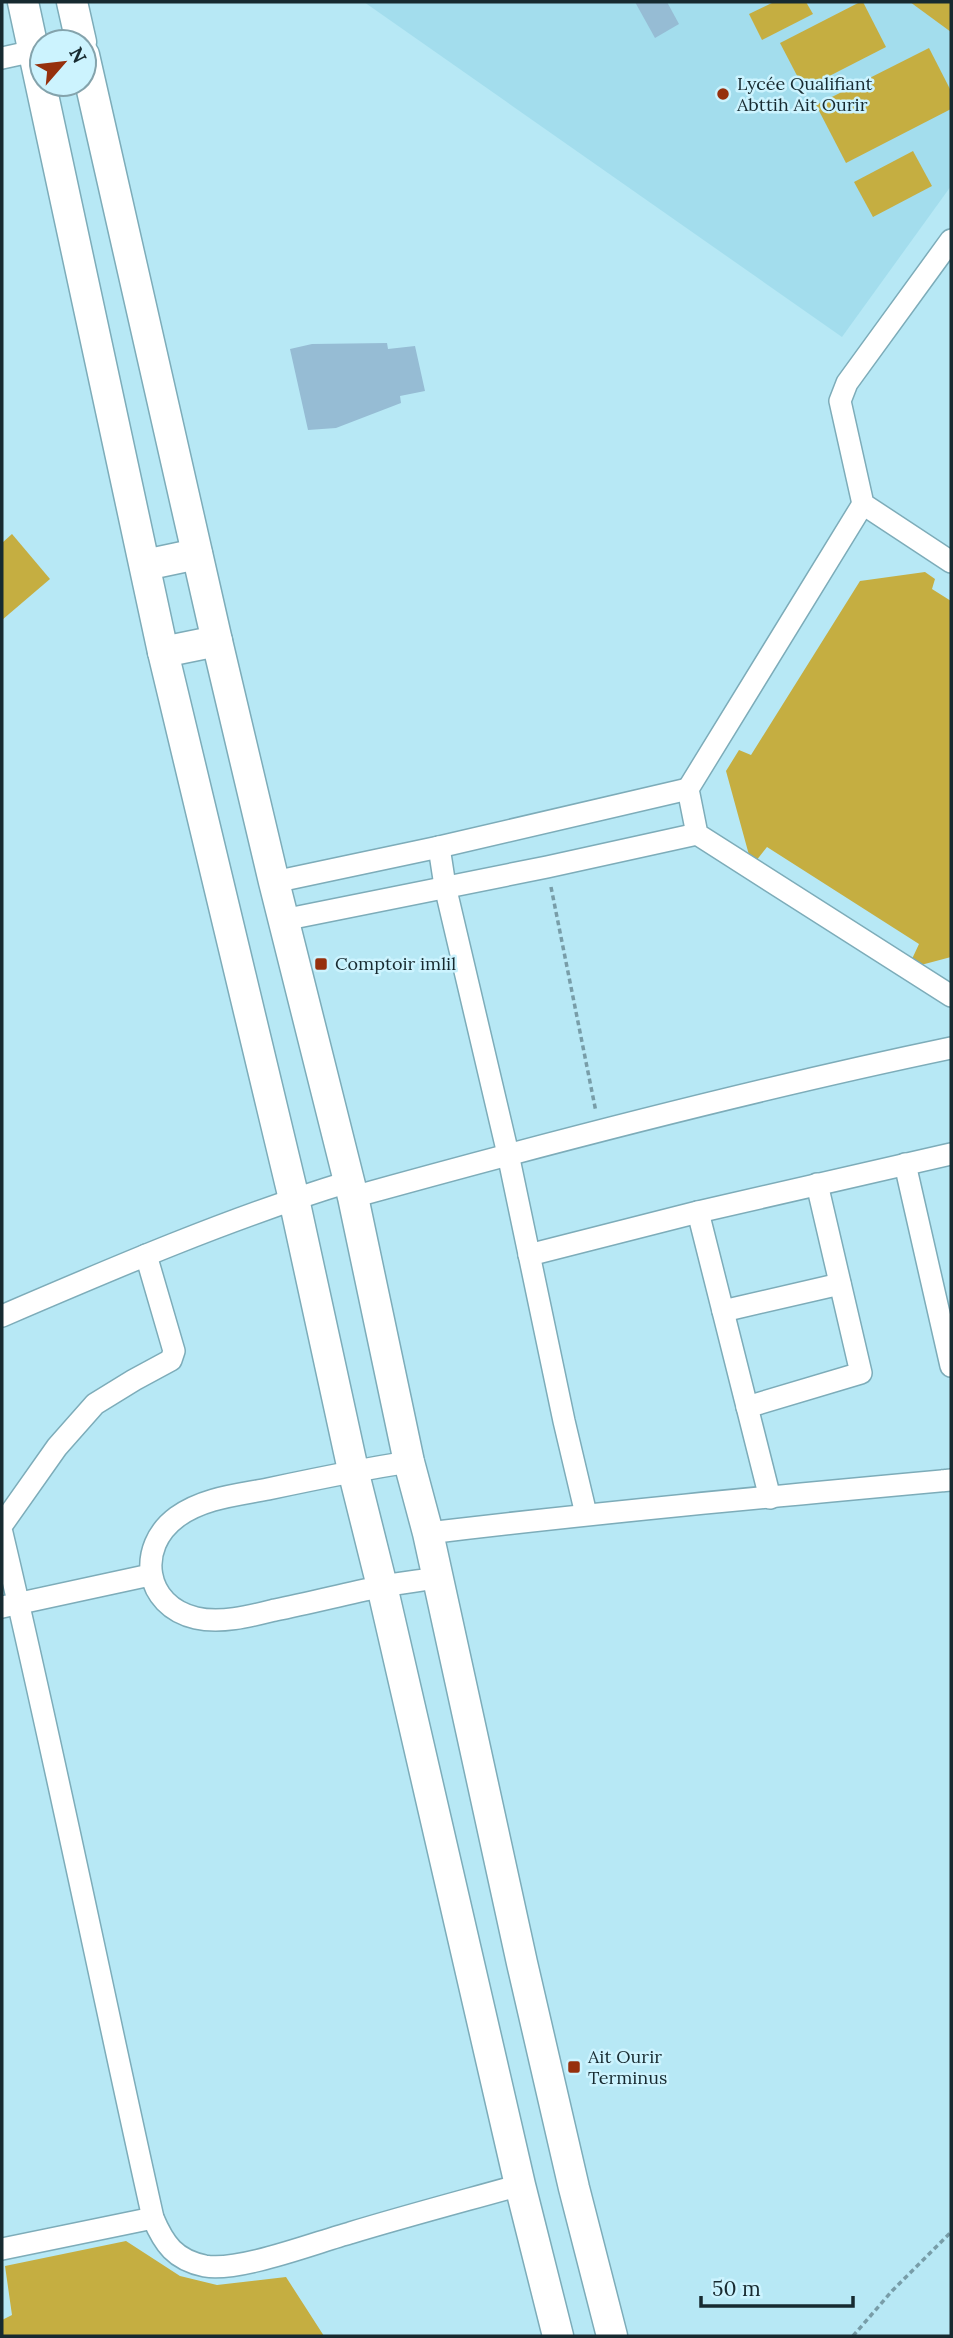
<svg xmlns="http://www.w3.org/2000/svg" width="953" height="2338" font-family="Lora,serif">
<rect width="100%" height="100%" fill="#b7e8f5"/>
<path fill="#a3dded" d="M364 2H951V186L842 337Z"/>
<g fill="#c5ae41">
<path d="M774 2H806L813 14 762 40 749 14Z"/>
<path d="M860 2H863L886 47 804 89 780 43Z"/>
<path d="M910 2H951V32Z"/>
<path d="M929 48 951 91V109L846 163 816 105Z"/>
<path d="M913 151 932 186 873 217 854 182Z"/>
<path d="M12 534 50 579 2 620V543Z"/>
<path d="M925 572 935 579 932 589 951 601V957L921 965 912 959 919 944 767 847 756 861 749 855 726 771 739 750 751 755 860 581Z"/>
<path d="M126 2241 180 2276 217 2285 286 2277 324 2336H2V2320L12 2315 5 2266Z"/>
</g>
<g fill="#96bcd4">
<path d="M635 2H667L679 24 655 38Z"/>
<path d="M387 343 388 349 415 346 425 391 400 396 401 403 336 428 308 430 290 349 312 344Z"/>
</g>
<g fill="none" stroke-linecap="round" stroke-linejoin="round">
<defs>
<g id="minor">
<path d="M2 58 34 51"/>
<path d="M951 240 847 383 840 401 863 504 951 562"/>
<path d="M863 504 688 789 697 834 951 996"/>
<path d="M439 847 445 886 508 1154 564 1421 586 1514"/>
<path d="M274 882 439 847 688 789"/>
<path d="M283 920 547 867 697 834"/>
<path d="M905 1164 951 1366"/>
<path d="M353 1197C551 1142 750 1090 951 1048"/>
<path d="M698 1212 770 1498"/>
<path d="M529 1255 698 1212 951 1154"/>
<path d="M723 1311 840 1284"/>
<path d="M2 1316C116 1267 230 1218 348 1182"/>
<path d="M747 1407 861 1373 817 1184"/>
<path d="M409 1462C362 1469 315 1479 268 1489 237 1495 203 1498 177 1517 136 1547 144 1606 196 1618 221 1624 251 1616 275 1610 310 1603 345 1594 379 1587 398 1583 418 1581 437 1578"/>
<path d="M2 1525 57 1447 95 1404 134 1380 171 1360 174 1351 146 1255"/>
<path d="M2 1533C56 1761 102 1990 153 2218 164 2244 175 2260 205 2266 239 2272 314 2243 350 2233 406 2216 463 2201 520 2185"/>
<path d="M428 1533C602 1512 777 1496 951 1480"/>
<path d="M2 1607 150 1575"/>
<path d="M2 2249 153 2218"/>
</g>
<g id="secondary">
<path d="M23 2 163 652 294 1199 353 1470 382 1586 520 2185 558 2336"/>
<path d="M72 2 81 42"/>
<path d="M84 55 217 641 274 882 353 1197 409 1462 428 1533 522 1963 574 2188 612 2336"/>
<path d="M145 565 197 554"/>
<path d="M163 652 217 641"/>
</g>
</defs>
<use href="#minor" stroke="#7dacb9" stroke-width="24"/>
<use href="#secondary" stroke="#7dacb9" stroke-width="33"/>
<g stroke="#789da8" stroke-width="3.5" stroke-dasharray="5 3.5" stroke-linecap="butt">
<path d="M551 887 596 1112"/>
<path d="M853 2336 892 2291 951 2232"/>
</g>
<use href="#minor" stroke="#fff" stroke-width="21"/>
<use href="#secondary" stroke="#fff" stroke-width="30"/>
</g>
<g fill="#96300d" stroke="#ccf3fe" stroke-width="2.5">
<circle cx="723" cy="94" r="7"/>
<rect x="314" y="957" width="14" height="14" rx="3.5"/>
<rect x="567" y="2060" width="14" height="14" rx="3.5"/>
</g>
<g text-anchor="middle" stroke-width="5" stroke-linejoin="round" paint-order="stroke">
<g font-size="18" fill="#172a30" stroke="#ccf3fe" text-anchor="start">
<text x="737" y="90">Lycée Qualifiant<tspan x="737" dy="21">Abttih Ait Ourir</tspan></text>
<text x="335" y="970">Comptoir imlil</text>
<text x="588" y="2063">Ait Ourir<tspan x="588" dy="21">Terminus</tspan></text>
</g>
</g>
<rect width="953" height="2338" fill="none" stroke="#172a30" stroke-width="7"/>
<g transform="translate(63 63) rotate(62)"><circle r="33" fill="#ccf3fe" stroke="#84a3ac" stroke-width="2"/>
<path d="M0-5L12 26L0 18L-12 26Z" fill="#96300d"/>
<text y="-10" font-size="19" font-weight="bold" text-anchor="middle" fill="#172a30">N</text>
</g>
<path d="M701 2296v10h152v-10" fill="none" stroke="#172a30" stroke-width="3.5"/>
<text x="712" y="2296" font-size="21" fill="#172a30" stroke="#ccf3fe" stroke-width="5" paint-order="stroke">50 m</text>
</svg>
